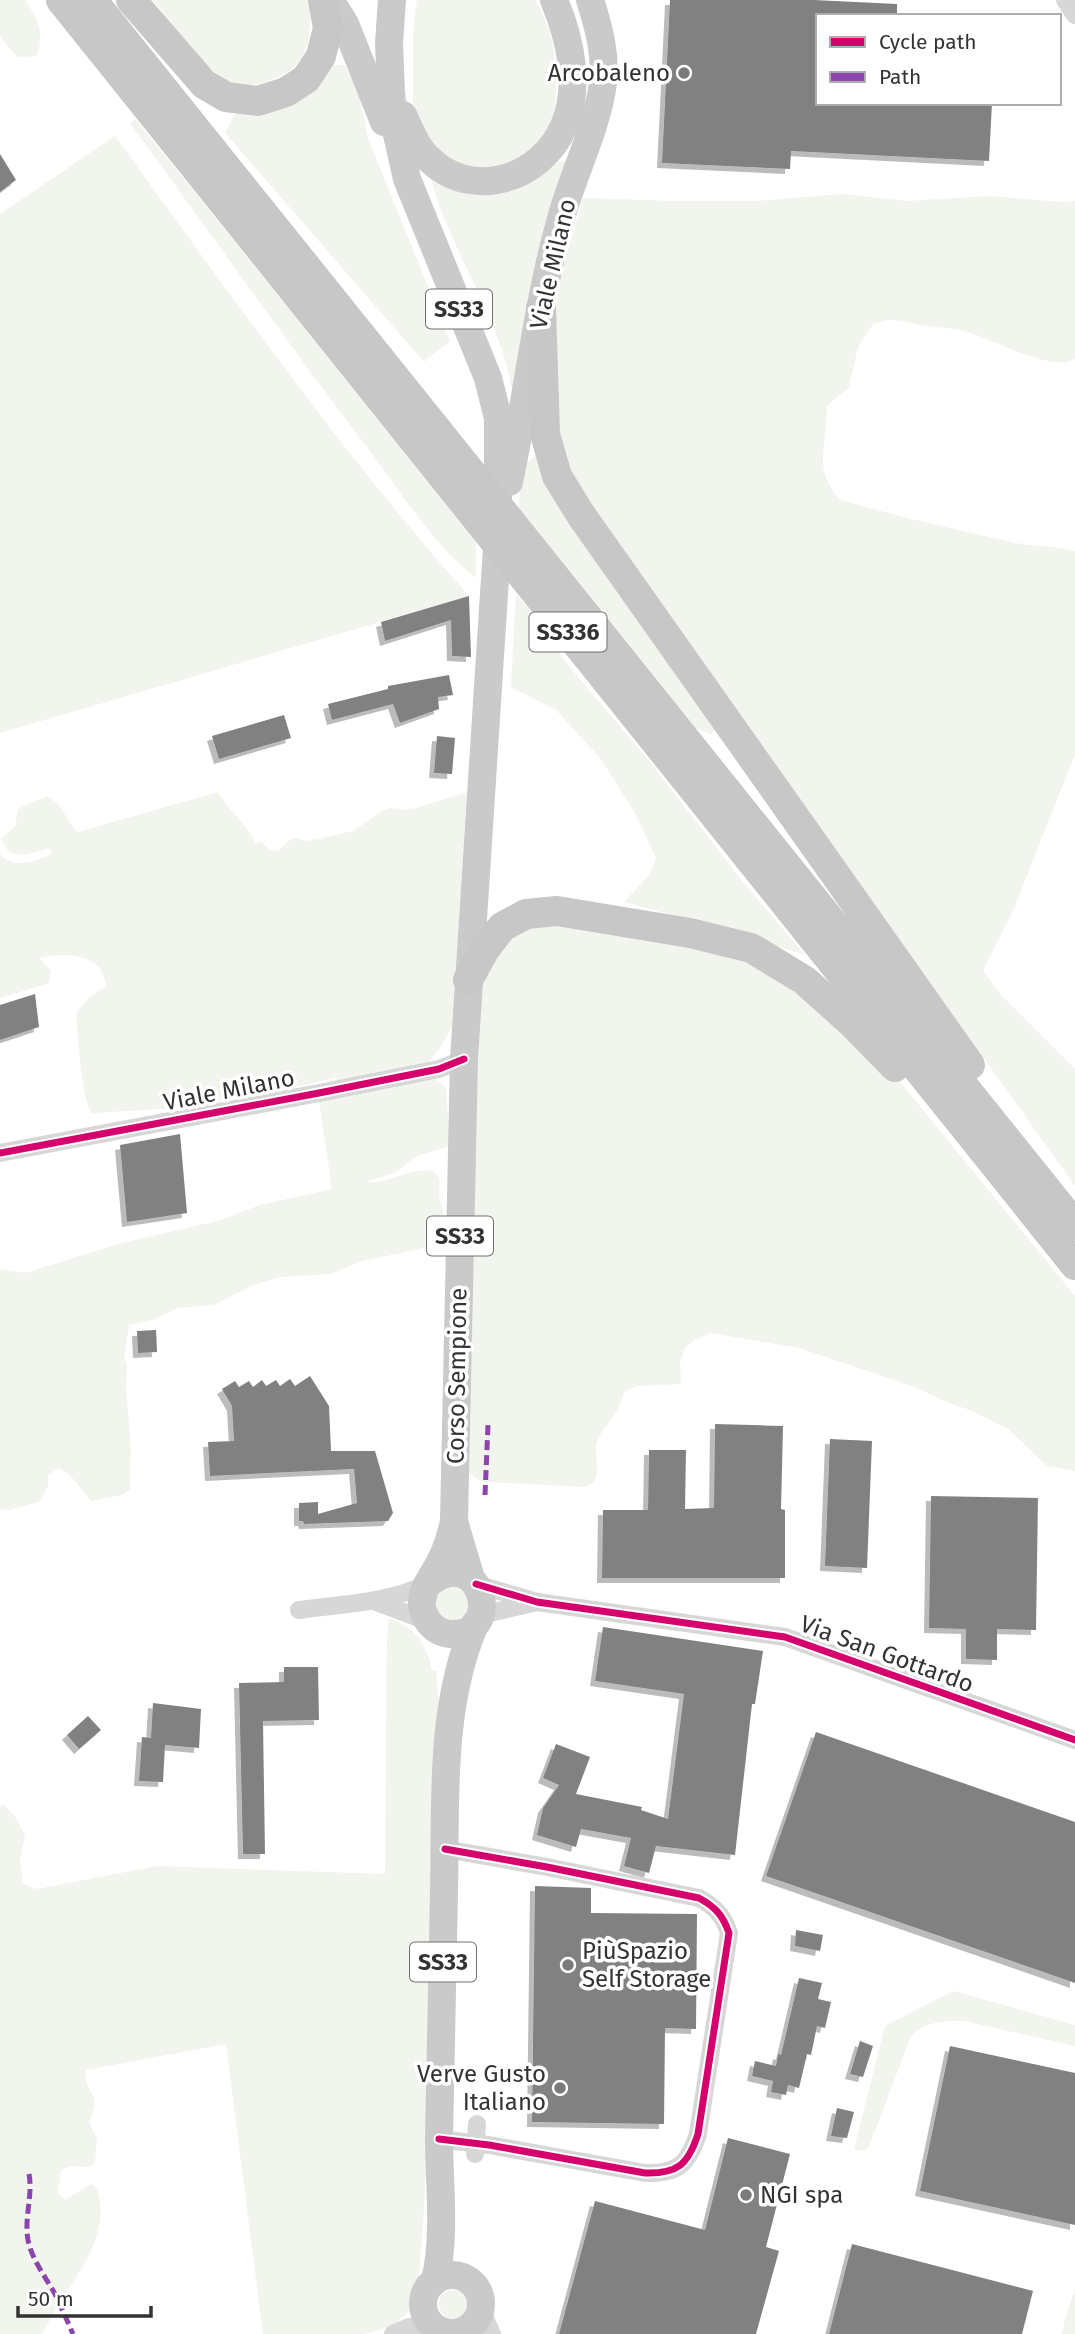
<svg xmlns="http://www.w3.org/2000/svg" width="1075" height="2334" font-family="'Fira Sans',sans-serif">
<defs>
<filter id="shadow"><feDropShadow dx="-5" dy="5" stdDeviation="0" flood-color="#0004"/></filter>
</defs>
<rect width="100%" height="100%" fill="#fff"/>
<g fill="#f1f5ed">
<path d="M0 0H25C39 22 44 30 37 56L17 57 0 36Z"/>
<path d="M153 0H309C313 43 308 70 262 83 253 86 238 87 230 82 201 67 174 26 153 0Z"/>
<path d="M417 0H535C562 43 559 95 548 143L506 169H458L429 148 413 103V31Z"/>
<path d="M333 65H345L359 94 368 138 450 341 424 362 225 133 236 111 317 86Z"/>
<path d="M135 119 476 538V578C433 545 399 490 367 447 286 341 209 231 130 123Z"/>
<path d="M115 136C229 293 340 451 469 596L0 733V214Z"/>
<path d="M569 158 513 398C504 321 451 254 431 179L455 186 543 170Z"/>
<path d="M842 194 907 201 989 196 1063 202 1075 201V359C1054 373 994 340 971 333 957 328 942 328 927 326 916 325 906 321 895 320 888 319 880 322 873 324L858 347 849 387 827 406C827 425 823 444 823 463 823 476 832 489 838 499 895 516 953 529 1011 542 1032 547 1054 545 1075 551V754L1015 906 983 971 1002 996 1075 1069V1186L566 471 554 431 549 343 563 268 583 198 676 201H757Z"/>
<path d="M535 455 559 503 717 728 711 734 694 728 518 507 523 467Z"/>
<path d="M516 593 572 670 646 757 743 882 805 955 709 925 624 902 650 874 656 858 635 813 600 758 556 710 511 687Z"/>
<path d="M218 792C228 810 250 828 255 843L261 842 271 850 278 851 291 839 296 838 305 841 319 839 353 831 383 810 390 808 402 810 413 809 467 792 452 1025C449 1034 436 1056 428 1062 417 1069 354 1078 337 1081L335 1077 311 1084 178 1108 92 1113C81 1101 78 1033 76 1014L88 998 107 986C105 981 103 970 98 966 82 952 58 954 39 958L51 971 49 983 0 998V854C14 870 35 861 52 854L50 848 24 855 10 853 1 838 15 827 18 809 47 796C64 805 65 820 78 832Z"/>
<path d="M537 920 759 959 874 1053 902 1084 1075 1296V1471L1047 1466 1008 1429 970 1410 946 1402 915 1387 799 1348 711 1333 694 1340 685 1348 680 1362 681 1384 637 1386 624 1392C621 1401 618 1411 612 1418 605 1429 598 1434 596 1447 595 1462 604 1481 585 1487L487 1482C477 1480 473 1478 467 1469L477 1076 483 978 492 953Z"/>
<path d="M435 1078 446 1088 450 1146 416 1156 396 1172 366 1182C390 1185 412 1165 435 1172 442 1180 439 1185 439 1194 441 1213 452 1227 440 1245L362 1261 331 1274 280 1277 251 1286 214 1305 178 1308 153 1320 129 1325 124 1356 127 1366 126 1390 131 1447 130 1489 122 1495 91 1501C79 1488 75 1476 59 1468L48 1475V1486L39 1502 9 1510 0 1509V1269L25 1273 118 1244 221 1220 260 1205 332 1189 319 1100Z"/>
<circle cx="453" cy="1603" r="17"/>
<path d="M389 1619C414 1625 428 1646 432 1671H436L440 1718 433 2035 423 2226 418 2287 408 2312 395 2324 376 2331 365 2334H263L226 2044 86 2070C84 2085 90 2086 94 2099 96 2107 91 2115 89 2123L97 2139 95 2162 90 2167 71 2166 61 2170 58 2193 65 2200 91 2184 96 2187C114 2231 77 2274 55 2310 50 2318 47 2327 42 2334H0V1805H4L16 1818 25 1836 20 1859 23 1884 37 1889 157 1866 385 1874 387 1636Z"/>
<path d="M953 1991 1075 2025V2046L964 2021C946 2020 923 2022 911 2036L869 2147 865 2151 854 2149 885 2026Z"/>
<path d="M1075 2289V2334H1061L1074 2291Z"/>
<circle cx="453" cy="2304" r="14"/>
</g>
<g fill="#818181" filter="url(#shadow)">
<path d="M670 0H814L897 4V16H818V103H992L989 161 791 151 790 169 662 163Z"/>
<path d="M0 154 16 180 0 192Z"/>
<path d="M469 596 471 657 452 656 451 620 385 641 381 622Z"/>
<path d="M449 675 453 695 438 697 439 709 400 723 393 704 332 720 328 704 388 689V686Z"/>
<path d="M284 715 291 738 219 759 212 736Z"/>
<path d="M437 736 455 738 452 774 434 773Z"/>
<path d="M35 994 39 1027 0 1040V1005Z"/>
<path d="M180 1134 187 1213 127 1222 120 1145Z"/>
<path d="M156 1330 157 1352 138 1353 137 1331Z"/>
<path d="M310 1376 329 1406 331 1451H375L393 1513 388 1521 304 1524 303 1521H299V1503L318 1502V1514L357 1503 354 1469 210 1476 208 1442 234 1441 232 1406 222 1389 235 1381 239 1387 249 1381 253 1387 262 1380 266 1386 276 1380 280 1386 290 1379 295 1386Z"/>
<path d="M715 1424 783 1426 781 1509 785 1510V1578H602L603 1510H648L649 1450H686L685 1509 714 1508Z"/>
<path d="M830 1439 872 1441 867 1568 825 1566Z"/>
<path d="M931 1496 1038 1498 1036 1630 997 1629V1660L966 1659V1629L929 1628Z"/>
<path d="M603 1627 763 1651 755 1704H752L735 1855 656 1846 649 1873 624 1866 631 1838 581 1829 576 1847 537 1835 543 1808 559 1785 543 1778 556 1744 590 1757 576 1794 642 1807 641 1810 668 1819 684 1694 595 1681Z"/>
<path d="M284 1667H318L319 1720 263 1721 265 1854H243L239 1683 284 1682Z"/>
<path d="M153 1703 201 1709 199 1748 165 1745 163 1782 139 1781 142 1737 151 1738Z"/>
<path d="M88 1716 101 1730 79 1749 67 1735Z"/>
<path d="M816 1732 1075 1822V1983L766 1876Z"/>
<path d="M535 1886 591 1888V1913L697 1914 696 2029 665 2028 664 2124 532 2122Z"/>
<path d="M796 1930 823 1935 820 1951 795 1946Z"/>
<path d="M799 1978 822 1983 818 1999 831 2002 825 2028 817 2026 811 2055 807 2054 799 2088 788 2085 786 2095 771 2092 773 2081 752 2076 755 2061 776 2066 778 2054 781 2055Z"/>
<path d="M860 2041 873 2046 863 2077 850 2074Z"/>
<path d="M950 2046 1075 2073V2225L920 2191Z"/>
<path d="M837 2108 854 2112 847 2138 831 2136Z"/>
<path d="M728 2138 790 2154 766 2247 779 2251 756 2334H559L595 2201 705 2230Z"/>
<path d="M852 2244 1033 2291 1022 2334H829Z"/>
</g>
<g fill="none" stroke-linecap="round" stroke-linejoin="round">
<g stroke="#d7d7d7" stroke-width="18">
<path d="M1065 0 1075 15"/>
<path d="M0 1153 319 1093 439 1069 464 1059"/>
<path d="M476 1584 537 1602 785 1637 1075 1740"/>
<path d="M374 1601 427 1621"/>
<path d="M299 1610C343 1604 389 1603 429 1583"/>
<path d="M481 1615 537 1602"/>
<path d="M439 2139 489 2145 645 2173C677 2174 688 2165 698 2134L729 1933C723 1915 715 1907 699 1898L547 1867 445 1849"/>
<path d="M475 2154 477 2124"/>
<path d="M481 2309 492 2334"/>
<path d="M463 2331 468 2334"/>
<path d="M393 2334 409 2327 432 2325"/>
</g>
<g stroke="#cacaca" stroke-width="28">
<path d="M330 0 345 24 384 122"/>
<path d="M392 0 389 43 391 93 394 121 407 179 488 378 498 418V532L464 1059 454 1521 471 1579"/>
<path d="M403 115C410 129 415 146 427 157 470 202 541 180 564 126 581 86 570 38 554 0"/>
<path d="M509 482C528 393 537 302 562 215 574 172 597 128 603 83 606 54 599 28 590 0"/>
<path d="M429 1583C483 1542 505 1638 450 1634 439 1633 430 1626 425 1616 423 1611 421 1606 422 1601 423 1587 434 1574 440 1562 447 1549 451 1535 454 1521"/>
<circle cx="452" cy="2304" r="29"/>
<path d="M435 2281C446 2234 439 2185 439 2138 440 2056 442 1974 444 1892 446 1803 439 1708 475 1624"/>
</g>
<g stroke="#c7c7c7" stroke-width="30">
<path d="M61 0 1075 1265"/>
<path d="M92 0 1075 1225"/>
<path d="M131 0 204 84 226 97 258 101 286 92 306 79 321 56 328 28 323 0"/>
<path d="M541 308 545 434 557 476 581 515 970 1065"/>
<path d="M468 980 485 949 502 927 526 914 557 911 690 933 751 948 804 980 853 1024 895 1067"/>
</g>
<g stroke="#8e44ad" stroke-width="5" stroke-dasharray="10 5" stroke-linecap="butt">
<path d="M485 1495 488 1425"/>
<path d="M29 2174C33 2196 24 2217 28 2240 32 2260 45 2276 55 2294 61 2307 67 2320 73 2334"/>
</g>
<defs>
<g id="cycleway">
<path d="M0 1153 319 1093 439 1069 464 1059"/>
<path d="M476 1584 537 1602 785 1637 1075 1740"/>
<path d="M439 2139 489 2145 645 2173C677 2174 688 2165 698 2134L729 1933C723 1915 715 1907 699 1898L547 1867 445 1849"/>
</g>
</defs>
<use href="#cycleway" stroke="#fff" stroke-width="11"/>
<use href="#cycleway" stroke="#d6006c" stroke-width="7"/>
</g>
<g fill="#7a7a7a" stroke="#fff" stroke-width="2.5">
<circle cx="684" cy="73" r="7"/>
<circle cx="568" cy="1965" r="7"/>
<circle cx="560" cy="2088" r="7"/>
<circle cx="746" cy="2195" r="7"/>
</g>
<g text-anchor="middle" stroke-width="7" stroke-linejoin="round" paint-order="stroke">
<g fill="#fff" stroke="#707070" stroke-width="2">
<rect x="426" y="289.5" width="66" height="39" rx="5"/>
<rect x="529.5" y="612.5" width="77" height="39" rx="5"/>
<rect x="427" y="1216.5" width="66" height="39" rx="5"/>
<rect x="410" y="1942.5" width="66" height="39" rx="5"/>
</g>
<g font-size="23" font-weight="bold" fill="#333">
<text x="459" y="317">SS33</text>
<text x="568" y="640">SS336</text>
<text x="460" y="1244">SS33</text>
<text x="443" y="1970">SS33</text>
</g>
<g font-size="24" fill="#333" stroke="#fff" text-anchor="end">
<text x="670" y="81">Arcobaleno</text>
<text x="582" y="1959" text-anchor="start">PiùSpazio<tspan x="582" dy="28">Self Storage</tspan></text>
<text x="546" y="2082">Verve Gusto<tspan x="546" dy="28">Italiano</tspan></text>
<text x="760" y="2203" text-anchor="start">NGI spa</text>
</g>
<g font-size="24" fill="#333" stroke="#fff">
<text transform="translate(553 264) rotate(-77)" y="8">Viale Milano</text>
<text transform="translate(229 1090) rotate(-11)" y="8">Viale Milano</text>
<text transform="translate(457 1376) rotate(-89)" y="8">Corso Sempione</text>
<text transform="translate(887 1654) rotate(20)" y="8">Via San Gottardo</text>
</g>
</g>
<rect x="816" y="14" width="245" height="91" fill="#ffffff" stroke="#adadad" stroke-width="2"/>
<rect x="830" y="37" width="35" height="10" fill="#d6006c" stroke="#adadad" stroke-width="2"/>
<text x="879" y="49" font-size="21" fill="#333333">Cycle path</text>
<rect x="830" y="72" width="35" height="10" fill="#8e44ad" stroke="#adadad" stroke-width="2"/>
<text x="879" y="84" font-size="21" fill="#333333">Path</text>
<path d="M18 2306v10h133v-10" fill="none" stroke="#333333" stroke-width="3.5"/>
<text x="28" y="2306" font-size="21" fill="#333333" stroke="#ffffff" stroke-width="5" paint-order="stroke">50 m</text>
</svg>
